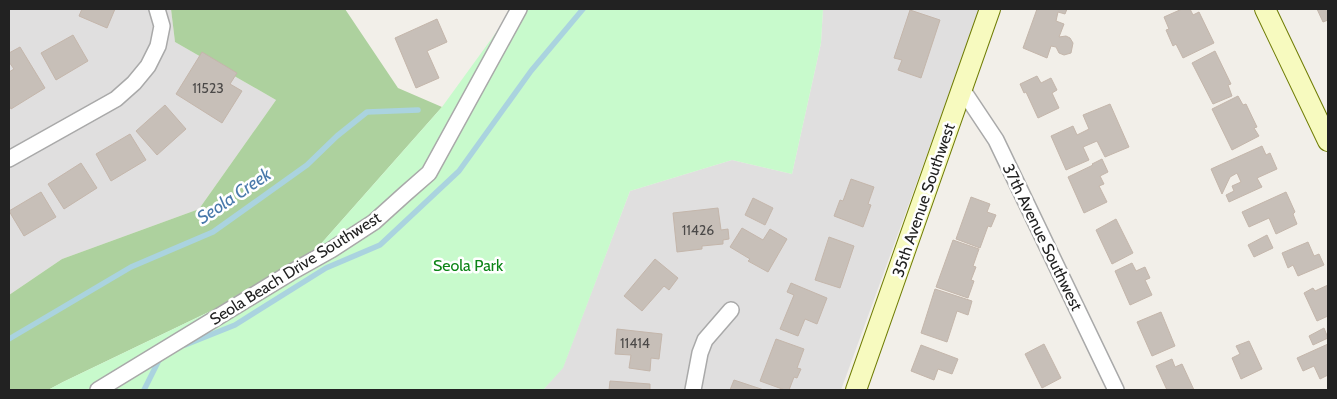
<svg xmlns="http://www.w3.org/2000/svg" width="1337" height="399" font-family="Cabin,sans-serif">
<rect width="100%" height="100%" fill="#f2efe9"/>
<g fill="#e0dfdf">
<path d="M9 9H171L175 42 276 100 199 209 62 259 9 295Z"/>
<path d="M823 9H980L841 390H543L563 367 630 191 732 160 792 174 821 43Z"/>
</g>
<path fill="#add19e" d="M171 9H345L398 88 442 107 312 254 290 273 63 382 48 390H9V295L62 259 199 209 276 100 175 42Z"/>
<path fill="#c8facc" d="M513 9H823L821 43 792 174 732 160 630 191 563 368 543 390H48L63 382 290 273 312 254 442 107Z"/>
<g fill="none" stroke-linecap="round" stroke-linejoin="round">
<g stroke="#aad3df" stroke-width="5.5">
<path d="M9 339 131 267 213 232 307 165 337 136 367 112 418 110"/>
<path d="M185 345 235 325 326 268 380 245 459 171 531 71 583 9"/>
<path d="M144 390 161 356"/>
</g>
</g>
<g fill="#c7bfb8" stroke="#c4b6ab">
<path d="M82 9H115L107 28 79 16Z"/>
<path d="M1037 9H1067L1065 14 1058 12 1056 21 1064 24 1059 37 1066 36 1070 38 1073 43 1071 53 1064 55 1059 53 1056 47 1051 46 1047 58 1023 48Z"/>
<path d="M1182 9H1190L1193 15 1199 12 1214 43 1183 58 1176 44 1173 46 1166 30 1169 29 1164 17Z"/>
<path d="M1317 9H1328V20L1323 22Z"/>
<path d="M910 10 940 20 921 78 898 70 902 60 894 58Z"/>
<path d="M437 19 447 42 427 51 439 78 416 88 395 38Z"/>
<path d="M73 35 88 61 56 80 41 53Z"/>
<path d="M20 47 45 88 11 109 9 105V72L14 69 9 62V53Z"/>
<path d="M1215 51 1231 84 1228 85 1232 96 1213 104 1192 63Z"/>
<path d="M202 52 237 73 230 84 242 91 222 123 176 94Z"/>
<path d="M1037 76 1041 83 1051 78 1057 90 1052 93 1059 108 1038 118 1026 92 1024 93 1020 84Z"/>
<path d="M1238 96 1243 105 1246 104 1257 127 1254 128 1259 136 1232 150 1212 109Z"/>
<path d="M1110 104 1129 147 1105 157 1097 141 1083 147 1089 160 1066 170 1051 136 1073 126 1077 135 1089 129 1083 115Z"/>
<path d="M165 105 186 129 157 155 136 131Z"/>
<path d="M130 134 146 160 111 181 96 154Z"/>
<path d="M1262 146 1266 155 1270 153 1277 169 1257 178 1262 187 1229 202 1226 195 1234 191 1232 186 1241 182 1237 173 1230 177 1222 194 1211 169Z"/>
<path d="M1102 159 1108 172 1100 176 1104 184 1099 186 1107 202 1084 213 1068 177 1093 165 1092 164Z"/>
<path d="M81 163 97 188 64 209 48 184Z"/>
<path d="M851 179 874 187 868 204 871 205 863 227 834 216 840 200 843 201Z"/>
<path d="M41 192 56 217 24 236 9 211Z"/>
<path d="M1286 192 1295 212 1293 214 1297 224 1276 234 1269 218 1249 227 1242 212Z"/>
<path d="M971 197 990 204 987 212 996 215 991 227 988 226 980 248 956 239Z"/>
<path d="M753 198 773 208 765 225 745 215Z"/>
<path d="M718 208 721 230 728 229 729 239 723 240V244L702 246V249L677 252 673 213Z"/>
<path d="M1116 219 1133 253 1112 264 1096 230Z"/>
<path d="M742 228 763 240 770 229 787 239 768 272 748 261 750 259 730 247Z"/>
<path d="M1267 235 1273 248 1254 257 1248 245Z"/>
<path d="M829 237 854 246 840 288 815 280Z"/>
<path d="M953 240 979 249 973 266 976 267 971 280 974 281 968 298 936 287Z"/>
<path d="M1308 242 1314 256 1319 254 1324 265 1298 276 1293 265 1288 268 1282 253Z"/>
<path d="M655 259 678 278 669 290 664 286 642 311 624 296Z"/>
<path d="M1132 263 1136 271 1145 267 1150 278 1145 280 1152 295 1130 305 1115 271Z"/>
<path d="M791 283 827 298 817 324 805 319 798 336 780 329 794 295 787 292Z"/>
<path d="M1328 285V316L1317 321 1304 293 1313 288 1315 291Z"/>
<path d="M935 289 972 301 968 315 957 311 947 342 921 333Z"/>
<path d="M1161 312 1175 346 1152 356 1137 322Z"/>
<path d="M1324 328 1328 338 1313 345 1309 336Z"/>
<path d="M617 329 662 334 659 359 651 358 650 371 629 368 631 355 615 354Z"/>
<path d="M776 339 804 349 797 368 801 369 797 378 794 377 789 390H785L760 381Z"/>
<path d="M1249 341 1262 369 1241 379 1232 358 1240 354 1236 346Z"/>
<path d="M1044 344 1061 378 1042 388 1025 354Z"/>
<path d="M1328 344V375L1320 379 1314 366 1303 371 1297 358Z"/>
<path d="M921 345 958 359 952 374 938 369 934 380 911 371Z"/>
<path d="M1172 359 1175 367 1182 364 1194 390H1167L1156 366Z"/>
<path d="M734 380 764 390H730Z"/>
<path d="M610 381 650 384V390H609Z"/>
</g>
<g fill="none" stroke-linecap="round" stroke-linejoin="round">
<defs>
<g id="street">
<path d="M962 89 996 140 1116 390"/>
<path d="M9 159 116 99 134 83 148 66 158 46 162 26 157 9"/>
<path d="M98 390 290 273 331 250 374 222 405 194 429 173 519 9"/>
<path d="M693 390 700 353 705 340 731 310"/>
</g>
<g id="secondary">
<path d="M1265 9 1328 141"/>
<path d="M856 390 990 9"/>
</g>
</defs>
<use href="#street" stroke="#a9a9a9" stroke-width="18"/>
<use href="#secondary" stroke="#707d05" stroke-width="22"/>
<use href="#street" stroke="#fff" stroke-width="15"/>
<use href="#secondary" stroke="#f7fabf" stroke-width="20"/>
</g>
<g text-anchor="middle" stroke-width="5" stroke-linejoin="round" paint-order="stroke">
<g font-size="14" fill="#4b4948">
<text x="208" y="93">11523</text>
<text x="698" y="235">11426</text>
<text x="635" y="348">11414</text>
</g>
<g font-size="16" fill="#222" stroke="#fff">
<text transform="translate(923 200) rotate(-71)" y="6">35th Avenue Southwest</text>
<text transform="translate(1043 237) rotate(64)" y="6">37th Avenue Southwest</text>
<text transform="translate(295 268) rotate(-32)" y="6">Seola Beach Drive Southwest</text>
</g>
<g font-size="16" fill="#0c8416" stroke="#fff">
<text x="468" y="271">Seola Park</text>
</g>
<g font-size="18" font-style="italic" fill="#4a7aab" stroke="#fff">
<text transform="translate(234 196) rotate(-34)" y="6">Seola Creek</text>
</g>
</g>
<rect width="1337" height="399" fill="none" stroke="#222222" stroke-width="20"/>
</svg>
